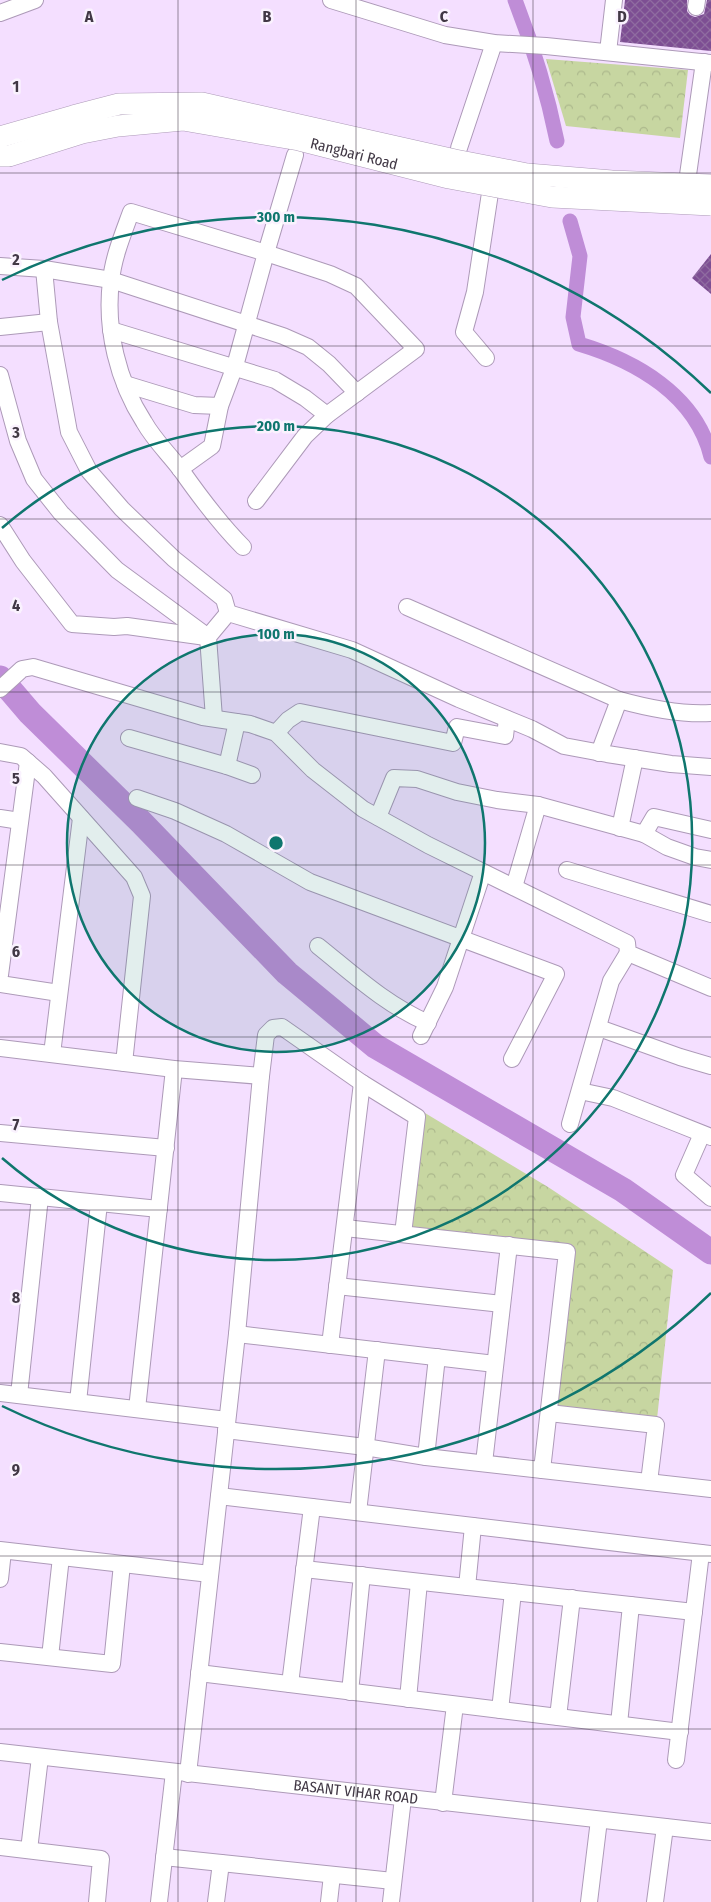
<svg xmlns="http://www.w3.org/2000/svg" width="711" height="1902" font-family="'Fira Sans Condensed',sans-serif">
<defs>
<pattern id="park-crowns" width="20" height="18" patternUnits="userSpaceOnUse" patternTransform="scale(1.25)"><rect width="20" height="18" fill="#c7d6a1"/><path d="M2 6a3 3 0 1 1 6 0M12 15a3 3 0 1 1 6 0" fill="none" stroke="#acb88c"/></pattern>
<pattern id="building-cross-hatch" width="8" height="8" patternUnits="userSpaceOnUse" patternTransform="scale(1.25)"><rect width="8" height="8" fill="#7d4e93"/><path d="M0 0l8 8M0 8l8-8" fill="none" stroke="#8f6ba0"/></pattern>
</defs>
<rect width="100%" height="100%" fill="#f4dfff"/>
<g fill="url(#park-crowns)">
<path d="M546 59 688 70 680 138 566 126Z"/>
<path d="M425 1113 548 1187 673 1270 657 1419 555 1409 573 1246 412 1227Z"/>
</g>
<g fill="none" stroke-linecap="round" stroke-linejoin="round">
<g stroke="#bf8dd7" stroke-width="15">
<path d="M515 0C533 46 547 92 557 141"/>
<path d="M570 221 580 256 573 317 579 344C636 361 696 395 711 457"/>
</g>
<path stroke="#bf8dd7" stroke-width="25" d="M0 678 30 713 141 822 287 973 375 1046 623 1190 711 1252"/>
</g>
<g fill="url(#building-cross-hatch)">
<path d="M625 0H687V11L690 15 695 17 704 14 707 0H711V51L620 42Z"/>
<path d="M711 254V294L692 278Z"/>
</g>
<g fill="none" stroke-linecap="round" stroke-linejoin="round">
<defs>
<g id="minor">
<path d="M331 0 445 35 494 43 546 46 711 63"/>
<path d="M696 7 697 0"/>
<path d="M0 13 35 0"/>
<path d="M608 52 614 0"/>
<path d="M459 148 494 43"/>
<path d="M685 196 704 62"/>
<path d="M0 266 44 269 111 280 283 336 308 347 329 364 357 393"/>
<path d="M44 269 49 322 69 432 89 471 122 509 174 559 224 599 228 613"/>
<path d="M0 327 49 322"/>
<path d="M111 330 275 380 305 398 327 415"/>
<path d="M486 358 464 332 475 292 490 193"/>
<path d="M0 375 18 441 34 479 61 513 117 570 208 637"/>
<path d="M125 384 194 405 220 406"/>
<path d="M180 469 212 446 220 406 235 366 266 253 295 155"/>
<path d="M0 525 23 561 72 624 114 627 127 626 206 637"/>
<path d="M243 547C219 523 200 497 181 470 169 454 154 440 144 422 118 382 105 329 111 281 113 258 123 234 131 212L266 253 330 274 356 286 416 349 327 415 305 436 256 501"/>
<path d="M407 607 619 700C648 708 681 715 711 713"/>
<path d="M0 689 22 669 33 667 203 717 250 724 276 733 313 770 363 809 428 845 627 943 628 953 711 988"/>
<path d="M214 718 208 637 228 613 352 650 459 699 532 729 564 746 607 754 671 764 711 767"/>
<path d="M276 733 288 720 300 712 453 743 457 727 505 736 507 719"/>
<path d="M129 738 227 766 252 775"/>
<path d="M0 752 21 756 44 776 134 877 142 896 124 1063"/>
<path d="M599 753 619 700"/>
<path d="M227 766 237 722"/>
<path d="M137 798 175 811 226 834 310 882 556 974 512 1059"/>
<path d="M378 817 394 778 417 779 457 792 497 800 538 805 644 834 667 847 695 857 711 860"/>
<path d="M0 818 20 821"/>
<path d="M620 828 635 758"/>
<path d="M644 834 654 817 711 830"/>
<path d="M567 870 711 914"/>
<path d="M514 887 538 805"/>
<path d="M318 946C353 974 386 1005 428 1023"/>
<path d="M0 975 28 762"/>
<path d="M0 984 59 993"/>
<path d="M599 1028 680 1057 711 1066"/>
<path d="M421 1036 445 987 483 872"/>
<path d="M0 1048 174 1069 261 1076"/>
<path d="M52 1054 81 818"/>
<path d="M580 1091 613 1098 711 1137"/>
<path d="M570 1124 611 981 628 953"/>
<path d="M0 1133 166 1148"/>
<path d="M702 1134 684 1175 711 1198"/>
<path d="M0 1193 159 1209"/>
<path d="M345 1228 567 1252 542 1470"/>
<path d="M337 1286 502 1304"/>
<path d="M237 1334 495 1364"/>
<path d="M330 1345 362 1083"/>
<path d="M0 1393 227 1420"/>
<path d="M19 1395 40 1197"/>
<path d="M78 1402 99 1203"/>
<path d="M137 1409 174 1069"/>
<path d="M549 1413 656 1425 649 1482"/>
<path d="M226 1430 365 1447 426 1457 711 1489"/>
<path d="M426 1457 437 1357"/>
<path d="M484 1463 509 1245"/>
<path d="M219 1496 711 1554"/>
<path d="M358 1512 377 1350"/>
<path d="M0 1550 210 1574"/>
<path d="M304 1569 694 1612"/>
<path d="M0 1579 3 1551"/>
<path d="M467 1587 473 1526"/>
<path d="M0 1652 112 1664 122 1564"/>
<path d="M50 1657 61 1557"/>
<path d="M199 1673 680 1732"/>
<path d="M290 1684 312 1507"/>
<path d="M350 1692 362 1575"/>
<path d="M408 1699 419 1582"/>
<path d="M500 1710 513 1592"/>
<path d="M558 1717 572 1598"/>
<path d="M619 1724 631 1605"/>
<path id="s1" d="M0 1752 711 1832"/>
<path d="M676 1760 701 1553"/>
<path d="M188 1774 237 1334 261 1076 266 1035 273 1028 282 1027 362 1083 417 1117 403 1234"/>
<path d="M443 1803 455 1705"/>
<path d="M0 1847 101 1859 97 1902"/>
<path d="M29 1850 40 1757"/>
<path d="M164 1857 393 1881"/>
<path d="M159 1902 174 1772"/>
<path d="M216 1902 221 1863"/>
<path d="M329 1902 332 1875"/>
<path d="M391 1902 403 1798"/>
<path d="M589 1902 599 1820"/>
<path d="M655 1902 665 1827"/>
</g>
</defs>
<use href="#minor" stroke="#ad9ab8" stroke-width="18"/>
<use href="#minor" stroke="#fff" stroke-width="16"/>
<defs>
<g id="tertiary-bridge">
<path d="M0 137 73 116 119 104 202 103 455 160 527 174 612 181 711 185"/>
<path id="s2" d="M0 156H9L82 133 118 126 183 120 299 140 449 178 552 197 711 205"/>
</g>
</defs>
<use href="#tertiary-bridge" stroke="#ad9ab8" stroke-width="22" stroke-linecap="butt"/>
<use href="#tertiary-bridge" stroke="#fff" stroke-width="21"/>
</g>
<path fill="none" stroke="#413845" stroke-width="1" stroke-opacity="0.55" d="M178 0V1902M356 0V1902M533 0V1902M0 173H711M0 346H711M0 519H711M0 692H711M0 865H711M0 1037H711M0 1210H711M0 1383H711M0 1556H711M0 1729H711"/>
<circle cx="276" cy="843" r="209" fill="#0f766e" fill-opacity=".12"/>
<g fill="none" stroke="#0f766e" stroke-width="2.5">
<circle cx="276" cy="843" r="209"/>
<path d="M2 528A417 417 0 1 1 2 1158"/>
<path d="M711 1293A626 626 0 0 1 2 1406M2 280A626 626 0 0 1 711 393"/>
</g>
<g text-anchor="middle" stroke-width="5" stroke-linejoin="round" paint-order="stroke">
<g font-size="15" fill="#413845" stroke="#faf2fe">
<text dy="5" stroke="none"><textPath href="#s2" startOffset="362">Rangbari Road</textPath></text>
<text dy="5" stroke="none"><textPath href="#s1" startOffset="358">BASANT VIHAR ROAD</textPath></text>
</g>
</g>
<g font-size="16" text-anchor="middle" font-weight="bold" fill="#413845" stroke="#faf2fe" stroke-width="5" stroke-linejoin="round" paint-order="stroke">
<text x="89" y="22">A</text>
<text x="267" y="22">B</text>
<text x="444" y="22">C</text>
<text x="622" y="22">D</text>
<text x="16" y="92">1</text>
<text x="16" y="265">2</text>
<text x="16" y="438">3</text>
<text x="16" y="611">4</text>
<text x="16" y="784">5</text>
<text x="16" y="957">6</text>
<text x="16" y="1130">7</text>
<text x="16" y="1303">8</text>
<text x="16" y="1475">9</text>
</g>
<circle cx="276" cy="843" r="8" fill="#0f766e" stroke="#faf2fe" stroke-width="2.5"/>
<g font-size="15" text-anchor="middle" font-weight="bold" fill="#0f766e" stroke="#faf2fe" stroke-width="5" stroke-linejoin="round" paint-order="stroke">
<text x="276" y="222">300 m</text>
<text x="276" y="431">200 m</text>
<text x="276" y="639">100 m</text>
</g>
</svg>
